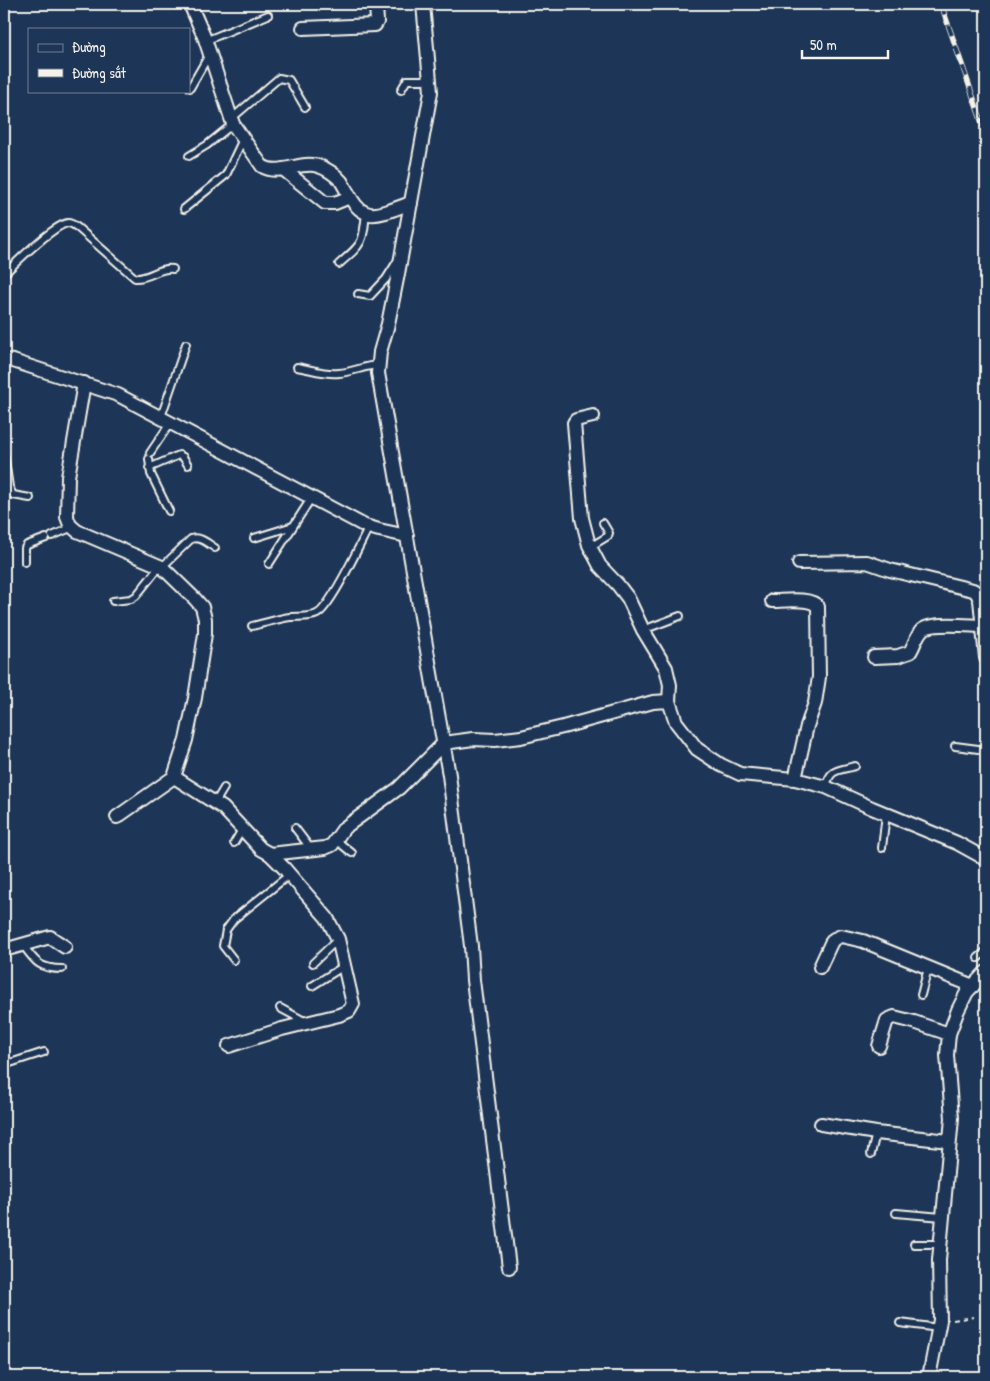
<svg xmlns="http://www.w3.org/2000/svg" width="990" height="1381" font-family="'Patrick Hand',sans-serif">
<rect width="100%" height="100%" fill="#1d3557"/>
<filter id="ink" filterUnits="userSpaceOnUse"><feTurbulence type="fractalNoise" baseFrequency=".02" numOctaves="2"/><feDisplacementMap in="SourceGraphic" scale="10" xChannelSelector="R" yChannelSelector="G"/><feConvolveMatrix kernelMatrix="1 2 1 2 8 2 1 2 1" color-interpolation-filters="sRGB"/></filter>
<g filter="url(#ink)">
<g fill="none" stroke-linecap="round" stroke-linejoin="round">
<defs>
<g id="lane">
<path d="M205 41 268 15"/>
<path d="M190 88 209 55"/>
<path d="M401 90 407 80H430"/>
<path d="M231 119 279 78 289 80 305 107"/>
<path d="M189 156 207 145 233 124"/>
<path d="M184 209 226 175 243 139"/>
<path d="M339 264C363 243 363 244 366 212"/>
<path d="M4 274C16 263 53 225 68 223 72 223 75 226 78 228L135 278C149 279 159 267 173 269"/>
<path d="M358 294 370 296 386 279 398 260"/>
<path d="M297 367C310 369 326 375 339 373 353 372 364 366 378 365"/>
<path d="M161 417 186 344"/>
<path d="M150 453 171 422"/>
<path d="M4 454 9 487 13 495 30 498"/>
<path d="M149 459 151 474 169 511"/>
<path d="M149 468 179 455 183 457 188 465"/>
<path d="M52 536 73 527"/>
<path d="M254 538 293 526"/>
<path d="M590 547 608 536 609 533 603 523"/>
<path d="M25 562V548L27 545 46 538"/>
<path d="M269 564 312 497"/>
<path d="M162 567 191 539C200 536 207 543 215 548"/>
<path d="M113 601 131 599 136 596 160 566"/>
<path d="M252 626C265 623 277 619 290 617 299 616 309 618 317 614 331 607 360 544 369 527"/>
<path d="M643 630 680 616"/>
<path d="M955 746 986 750"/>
<path d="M826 787C830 768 838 771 855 766"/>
<path d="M215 803 224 788"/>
<path d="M295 828 311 849"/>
<path d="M336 840 352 853"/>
<path d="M234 843 243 828"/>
<path d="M882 848 886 814"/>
<path d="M23 945C35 962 40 969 62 969"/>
<path d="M978 958 986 951"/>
<path d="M234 960 223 946 226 930 234 919 289 875"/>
<path d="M313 963 338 939"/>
<path d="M312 986 344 966"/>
<path d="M921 995 928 968"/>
<path d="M280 1008 306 1022"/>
<path d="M4 1064H7L44 1052"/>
<path d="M871 1154 876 1133"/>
<path d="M896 1213 942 1217"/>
<path d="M914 1244H940"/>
<path d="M900 1323 939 1328"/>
</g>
<g id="street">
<path d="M190 4 205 39 233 124 262 166C279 177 301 160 318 166 326 168 336 175 341 181 349 193 354 211 370 214 381 216 401 206 411 203"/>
<path d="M423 4 431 92 398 274 388 324 380 352 378 373 449 775 471 946 473 980 509 1267"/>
<path d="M303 28 375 25 377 22 376 4"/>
<path d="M283 169 325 203H335L350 197"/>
<path d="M4 360 13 361 118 395 365 526 379 530 407 536"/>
<path d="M84 383 68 477 67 517 70 525 77 531 162 567 195 599 202 607 205 619V634L195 698 186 740 174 777 117 817"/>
<path d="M593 416 576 420 574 423 582 518 589 545 600 566 618 585 628 598 643 630 666 668 670 685 669 701"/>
<path d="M799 563 867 562 890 570 973 590 977 593 980 600 986 658"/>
<path d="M772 601C784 601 811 597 818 607L819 677 815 703 807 726 795 779"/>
<path d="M874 657 898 656 910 652C914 646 916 637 921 631 929 621 970 626 983 626"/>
<path d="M174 777 223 808 261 849 270 854 284 868 327 918 338 939 353 1004 349 1011 339 1015 282 1029 229 1046"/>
<path d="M270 854 325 848 332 845 344 828 399 788 444 743 473 739 495 740 521 737 563 727 653 702 669 701 676 722 697 749 721 765 740 774 795 779 826 787 872 808 957 843 986 859"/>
<path d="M4 950 50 937 65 947"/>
<path d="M820 967 831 943 834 939 841 936 863 941 973 986"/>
<path d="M879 1046 887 1020 894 1017 914 1022 949 1034"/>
<path d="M821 1124 876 1133 949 1141"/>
<path d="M929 1377 940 1320 939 1260 952 1118 947 1055 949 1034 958 1010 967 992 986 972"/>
</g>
</defs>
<use href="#lane" stroke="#f4f1e8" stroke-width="10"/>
<use href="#street" stroke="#f4f1e8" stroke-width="16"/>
<path stroke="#f4f1e8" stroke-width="2" stroke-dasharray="5 4" stroke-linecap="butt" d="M953 1320 974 1317"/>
<use href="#lane" stroke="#1d3557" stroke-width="6"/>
<use href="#street" stroke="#1d3557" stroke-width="12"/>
<defs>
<path id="rail" d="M941 4 986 134"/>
</defs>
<use href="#rail" stroke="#f4f1e8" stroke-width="5.5"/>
<use href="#rail" stroke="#1d3557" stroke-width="4" stroke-dasharray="11" stroke-linecap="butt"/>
</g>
</g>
<rect width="990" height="1381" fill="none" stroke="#1d3557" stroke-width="20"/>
<rect x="10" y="10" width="970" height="1361" fill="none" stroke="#f4f1e8" stroke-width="2" filter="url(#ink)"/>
<rect x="28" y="28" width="162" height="65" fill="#1d3557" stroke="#738091"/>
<rect x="38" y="44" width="25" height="8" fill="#1d3557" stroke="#738091"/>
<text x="72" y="52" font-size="15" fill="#f4f1e8">Đường</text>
<rect x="38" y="69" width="25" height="8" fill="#f4f1e8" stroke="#738091"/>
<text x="72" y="78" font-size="15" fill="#f4f1e8">Đường sắt</text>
<path d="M802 50v8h86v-8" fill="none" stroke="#f4f1e8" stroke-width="2.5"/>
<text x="810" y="50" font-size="15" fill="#f4f1e8" stroke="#1d3557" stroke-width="4" paint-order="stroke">50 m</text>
</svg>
